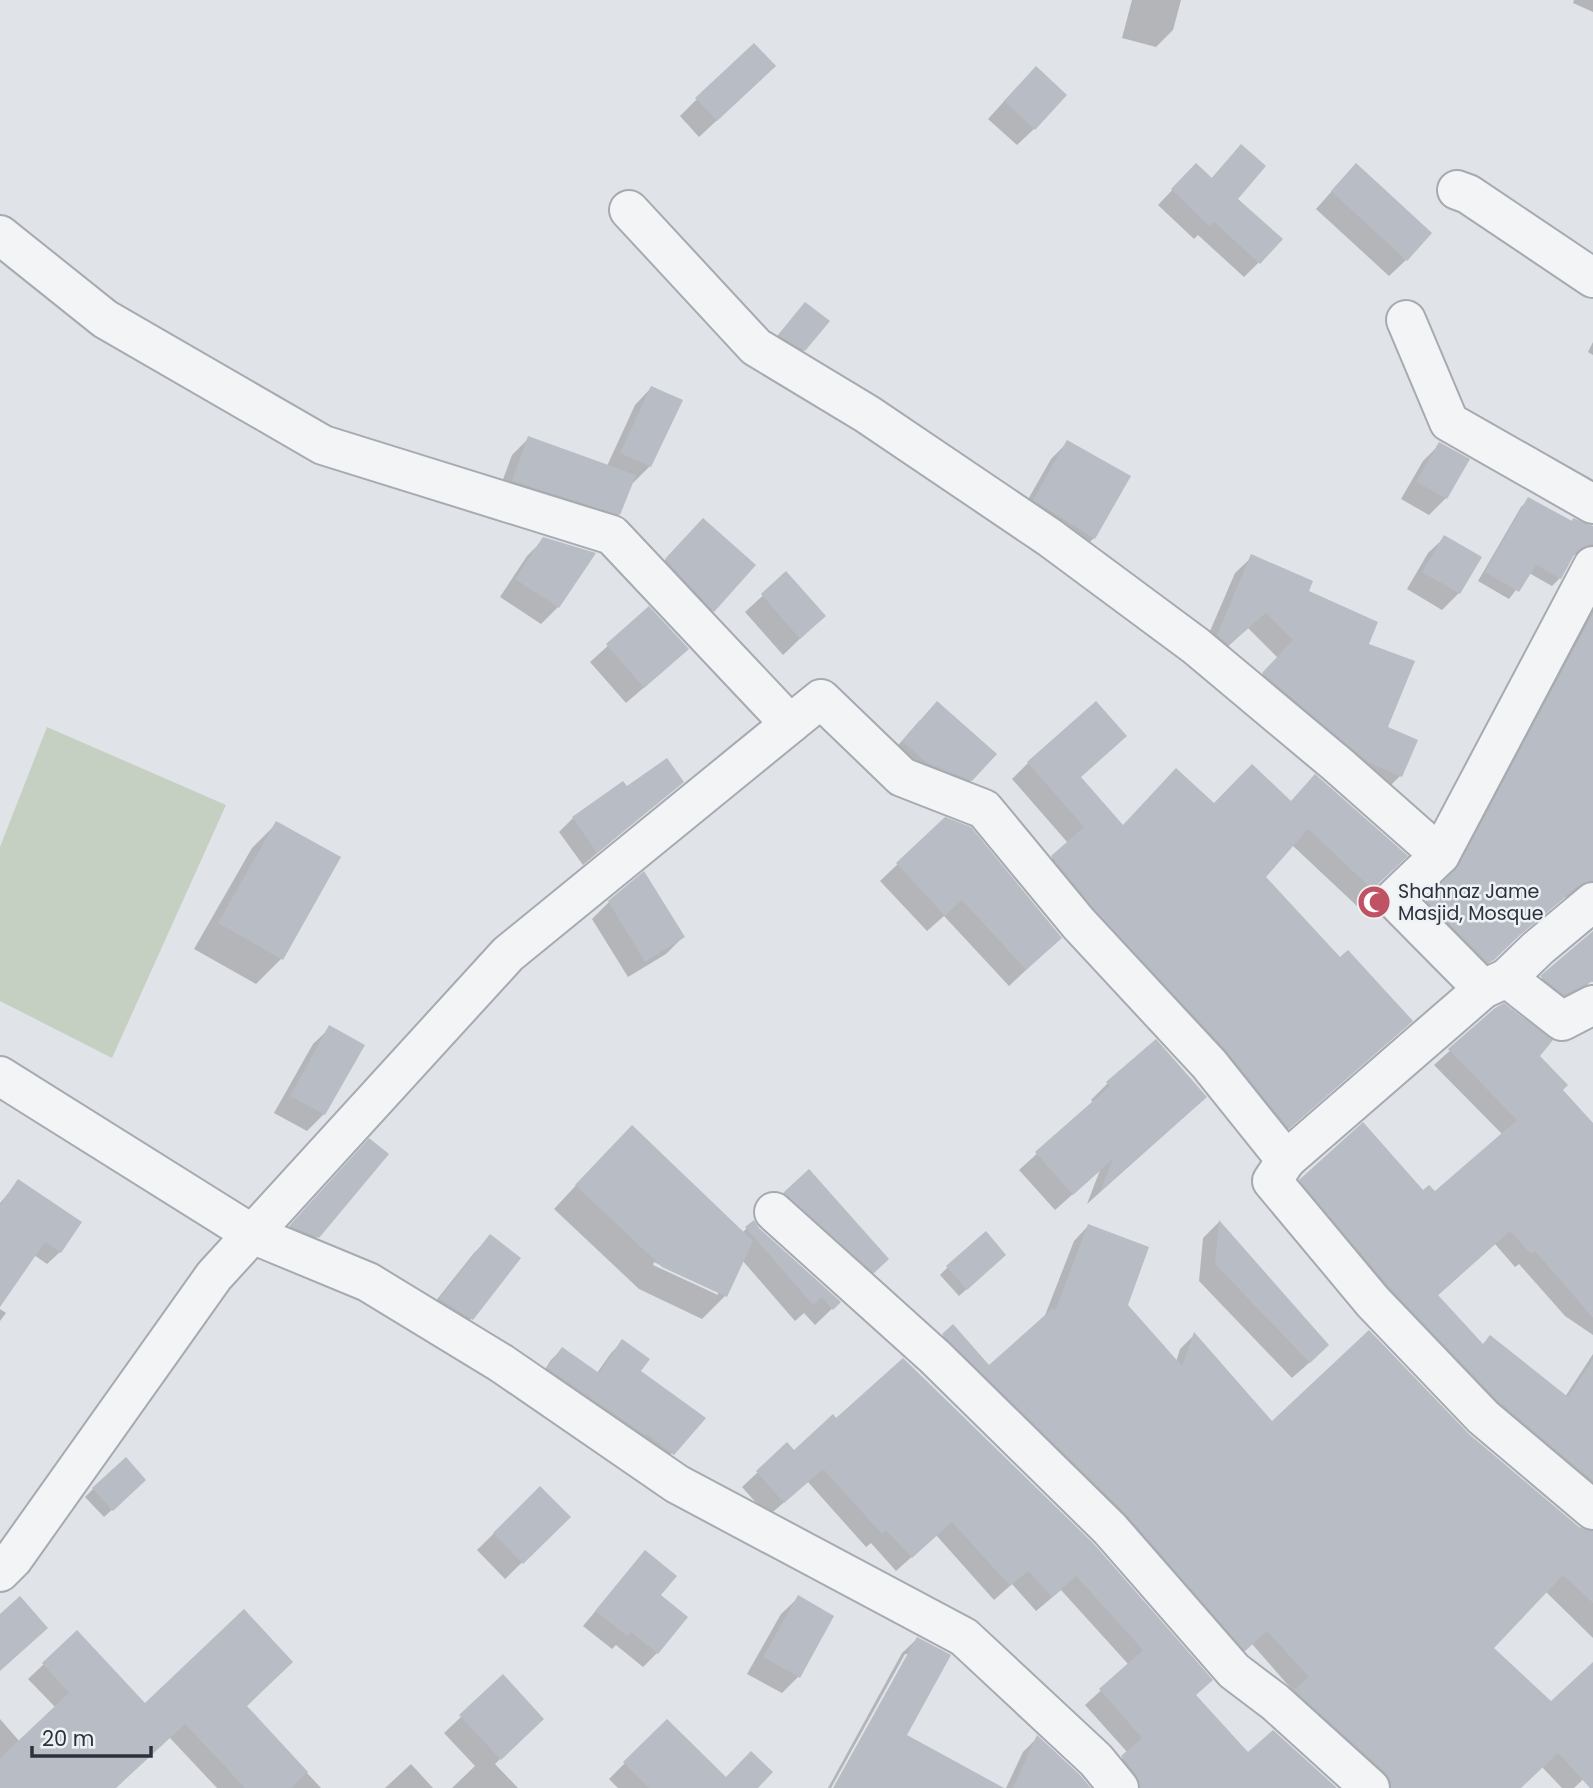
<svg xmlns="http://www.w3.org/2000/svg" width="1593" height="1788" font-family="Poppins,sans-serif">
<rect width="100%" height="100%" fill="#e0e3e7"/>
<path fill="#c6d0c2" d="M47 727 226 805 112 1058 0 1001V847Z"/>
<g fill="#0003" fill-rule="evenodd">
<path d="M1132 0H1181L1173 30 1156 47 1122 38Z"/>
<path d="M1574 0H1593V12L1573 3Z"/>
<path d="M757 83 699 137 680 116 696 100Z"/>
<path d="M1019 85 1034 129 1017 145 988 119Z"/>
<path d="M1227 161 1236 199 1259 262 1244 277 1198 235 1194 239 1158 205 1196 165 1211 179Z"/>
<path d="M1340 182 1406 260 1389 276 1316 209Z"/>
<path d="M797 312 804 350 796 358 772 343Z"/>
<path d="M1593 342V355L1588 352Z"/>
<path d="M651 388 680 401 650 466 633 483 631 482 619 514 602 531 496 498 512 455 529 438 607 466 635 405Z"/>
<path d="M1068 442 1094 538 1077 555 1018 517 1051 459Z"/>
<path d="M1440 444 1468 460 1446 498 1429 515 1401 499 1423 461Z"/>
<path d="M1529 499 1571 523 1593 527V547L1588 553 1572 555 1560 578 1552 586 1529 573 1509 599 1478 581 1521 507Z"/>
<path d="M686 537 713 611 697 627 650 577Z"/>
<path d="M1445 537 1459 593 1442 610 1407 589 1428 553Z"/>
<path d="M544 539 593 554 558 607 541 624 500 597 527 556Z"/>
<path d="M1252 557 1307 592 1366 645 1386 728 1400 776 1384 792 1247 691 1278 658 1248 628 1212 661 1201 652 1235 573Z"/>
<path d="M786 574 807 632 783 655 745 612Z"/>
<path d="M1593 604V890L1576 893 1564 898 1509 944 1479 972 1414 913 1447 880Z"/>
<path d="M649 609 670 665 626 703 590 662Z"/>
<path d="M920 720 971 780 954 797 887 758Z"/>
<path d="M1028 763 1079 778 1122 827 1214 805 1290 803 1315 776 1376 884 1357 906 1292 845 1264 877 1394 1037 1272 1143 1036 873 1068 843 1012 779Z"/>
<path d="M682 782 583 865 559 832 573 818 626 789Z"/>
<path d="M945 819 1043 954 1009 986 944 916 927 931 880 881Z"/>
<path d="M277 823 281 959 256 984 194 949 252 848Z"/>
<path d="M609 902 683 937 666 954 628 977 592 919Z"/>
<path d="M1593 933V982L1591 981 1576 996 1547 1010 1525 993Z"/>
<path d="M1496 1009 1536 1056 1593 1136V1335L1565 1316 1519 1264 1515 1267 1495 1244 1437 1296 1482 1346 1565 1397 1593 1354V1508L1286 1195 1300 1181 1435 1194 1503 1135 1434 1065Z"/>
<path d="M330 1028 324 1114 307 1131 274 1113 313 1044Z"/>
<path d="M1108 1083 1188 1113 1087 1204 1100 1170 1055 1210 1019 1170 1093 1103 1091 1100Z"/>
<path d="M609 1150 742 1233 753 1222 758 1229 839 1302 815 1325 804 1313 795 1321 742 1260 725 1296 702 1319 639 1289 554 1209ZM654 1262 718 1291V1295L653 1265Z"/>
<path d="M353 1157 317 1237 300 1254 275 1243Z"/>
<path d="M19 1181 60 1252 47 1264 34 1255 0 1304V1203Z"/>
<path d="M784 1194 886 1259 870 1276 768 1211Z"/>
<path d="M1219 1222 1310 1362 1292 1378 1199 1281 1203 1238Z"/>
<path d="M1088 1226 1126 1305 1176 1362 1180 1349 1194 1335 1272 1423 1468 1435 1578 1528 1593 1533V1638L1545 1591 1492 1648 1551 1704 1593 1665V1770L1574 1788H1562L1542 1767 1520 1788H1371L1281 1705 1294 1692 1252 1644 1230 1664 929 1350 943 1335 989 1368 1044 1318 1074 1241Z"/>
<path d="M491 1236 471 1319 454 1336 423 1317 474 1253Z"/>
<path d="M996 1263 959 1296 940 1275 948 1267Z"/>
<path d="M0 1309 6 1313 0 1321Z"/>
<path d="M622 1342 639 1372 703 1419 661 1465 538 1380 551 1360 562 1349 597 1373 611 1353Z"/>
<path d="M903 1360 1247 1755 1335 1788H1121L1108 1772 1128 1753 1085 1705 1129 1665 1061 1590 1036 1611 1012 1584 994 1600 936 1535 896 1571 871 1543 866 1547 808 1482 768 1516 742 1487 787 1445 794 1452 836 1420Z"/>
<path d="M136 1488 104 1517 85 1497 93 1489Z"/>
<path d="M540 1488 569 1517 505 1579 477 1550Z"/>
<path d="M645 1552 658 1595 657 1653 643 1667 616 1645 612 1649 583 1626Z"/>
<path d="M798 1598V1677L782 1693 747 1674 781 1614Z"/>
<path d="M77 1633 145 1706H245L321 1788H217L169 1737 114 1788H0V1719L20 1742 56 1708 28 1679Z"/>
<path d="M917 1639 904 1736 1000 1788H835L909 1654H905L831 1788H828L902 1653Z"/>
<path d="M461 1717 525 1735 495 1764 518 1788H452L475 1766 444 1733Z"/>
<path d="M667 1721 726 1779 756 1788H618L609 1779Z"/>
<path d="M1037 1738 1088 1788H1006L1023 1752Z"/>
<path d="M411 1764 433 1788H385Z"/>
</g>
<g fill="#b8bcc4">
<path d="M754 43 776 66 717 121 695 98Z"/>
<path d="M1036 66 1067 95 1035 130 1004 101Z"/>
<path d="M1241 144 1266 166 1238 199 1283 239 1260 264 1214 222 1209 226 1171 189 1196 163 1212 178Z"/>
<path d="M1356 163 1432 233 1407 261 1331 191Z"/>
<path d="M805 302 830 321 805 351 778 335Z"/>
<path d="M651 386 683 400 651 467 620 453Z"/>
<path d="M528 436 636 475 620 515 512 481Z"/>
<path d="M1067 440 1131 476 1095 539 1033 500Z"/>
<path d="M1439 442 1470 459 1447 499 1416 482Z"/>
<path d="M1528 497 1572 521 1573 518 1593 526V544L1582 547 1574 555 1561 579 1536 565 1519 592 1485 572Z"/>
<path d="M703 518 756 565 714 612 665 559Z"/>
<path d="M1444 535 1482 557 1460 594 1422 572Z"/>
<path d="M543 537 596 553 559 608 515 579Z"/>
<path d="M1251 554 1313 581 1309 591 1378 622 1369 644 1415 661 1388 727 1418 740 1402 777 1368 762 1262 673 1293 640 1266 613 1229 645 1217 635Z"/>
<path d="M786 571 826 616 800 639 761 594Z"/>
<path d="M649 606 689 649 644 688 606 644Z"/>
<path d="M1593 613V881L1579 885 1524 931 1494 960 1488 963 1425 899 1459 865Z"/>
<path d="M937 701 997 754 972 781 927 763 902 741Z"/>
<path d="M1096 701 1127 736 1081 777 1123 825 1176 768 1214 803 1252 764 1291 801 1315 774 1408 856 1379 883 1374 891 1308 829 1266 877 1340 957 1348 950 1413 1021 1289 1129 1225 1049 1095 910 1051 856 1084 827 1027 762Z"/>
<path d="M667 758 684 782 597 853 572 817 623 781 627 786Z"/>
<path d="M945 817 971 827 1062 938 1026 970 962 900 945 916 896 863Z"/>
<path d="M276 821 341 857 283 960 218 923Z"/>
<path d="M644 871 685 937 645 962 608 901Z"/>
<path d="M1593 931V981L1564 995 1540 976Z"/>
<path d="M1504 1003 1553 1040 1540 1056 1568 1085 1563 1090 1593 1123V1318L1535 1251 1531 1254 1510 1231 1438 1295 1483 1344 1490 1335 1568 1397 1593 1359V1481L1498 1401 1389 1287 1299 1180 1363 1122 1423 1190 1429 1185 1435 1191 1517 1120 1448 1049 1495 1008Z"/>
<path d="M329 1025 365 1045 325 1115 290 1096Z"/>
<path d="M1156 1039 1207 1097 1100 1192 1113 1159 1073 1195 1035 1152 1110 1086 1106 1082Z"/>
<path d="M632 1125 753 1241 727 1297 662 1267 575 1185Z"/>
<path d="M369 1138 389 1154 319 1238 289 1226Z"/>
<path d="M809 1169 889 1259 874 1273 783 1193Z"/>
<path d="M18 1179 82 1222 61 1253 45 1242 0 1307V1205Z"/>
<path d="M754 1220 759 1228 841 1302 833 1310 822 1297 813 1305 745 1227Z"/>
<path d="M1219 1220 1329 1345 1310 1363 1215 1264Z"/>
<path d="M1088 1224 1149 1247 1128 1305 1182 1366 1194 1332 1272 1421 1369 1330 1469 1434 1579 1527 1593 1531V1603L1563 1575 1494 1648 1551 1701 1593 1662V1788H1590L1558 1753 1521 1788H1391V1781L1385 1772 1294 1690 1309 1677 1267 1631 1245 1651 1125 1513 942 1334 953 1324 989 1365 1053 1308 1055 1311Z"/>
<path d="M986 1231 1006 1255 967 1290 946 1266Z"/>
<path d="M490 1234 521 1258 473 1320 439 1299Z"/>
<path d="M622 1339 650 1359 641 1371 706 1418 674 1455 646 1434 645 1435 547 1368 562 1347 599 1373Z"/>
<path d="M903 1358 1094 1544 1213 1680 1196 1695 1248 1752 1273 1730 1337 1788H1140L1136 1775 1121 1756 1142 1738 1099 1689 1143 1650 1076 1576 1052 1597 1028 1571 1010 1586 952 1522 912 1558 886 1530 882 1534 823 1469 784 1503 756 1471 787 1442 794 1450 833 1414 836 1418Z"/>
<path d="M126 1457 146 1480 113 1511 92 1488Z"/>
<path d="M540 1486 571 1517 523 1564 493 1533Z"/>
<path d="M645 1550 677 1576 661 1595 688 1617 658 1654 631 1632 627 1636 595 1611Z"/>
<path d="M798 1595 834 1616 800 1678 763 1657Z"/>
<path d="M20 1596 48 1628 0 1671V1614Z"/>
<path d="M244 1609 293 1662 247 1706 308 1772 291 1788H245L185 1724 116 1788H0V1758L69 1693 42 1663 77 1630 145 1703Z"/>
<path d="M917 1637 951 1655 907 1735 1004 1788H833Z"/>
<path d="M503 1674 544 1719 501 1760 459 1715Z"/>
<path d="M667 1719 726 1777 751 1751 773 1772 758 1788H649L623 1762Z"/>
<path d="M1037 1735 1080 1775 1091 1788H1013Z"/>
</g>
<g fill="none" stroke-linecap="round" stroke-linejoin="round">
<defs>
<g id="minor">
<path d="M1457 190 1468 194 1593 278"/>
<path d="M629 210 756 347 867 414 1049 537 1196 646 1337 764 1440 855 1394 899 1483 989"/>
<path d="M0 235 105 319 323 445 612 535 790 724 821 699 902 777 984 809 1079 924 1209 1064 1286 1160 1483 989 1507 978 1562 1021 1593 1005"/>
<path d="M1406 320 1449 422 1593 504"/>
<path d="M1440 855 1593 566"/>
<path d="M1507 978 1538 948 1593 902"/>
<path d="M0 1076 252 1234 368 1282 501 1363 677 1484 964 1637 1096 1760 1119 1788"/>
<path d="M1286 1160 1272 1181 1373 1302 1483 1417 1593 1510"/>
<path d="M774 1212 935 1357 1110 1529 1234 1671 1275 1702 1370 1788"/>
<path d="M0 1572 13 1559 214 1276 508 954 790 724"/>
</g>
</defs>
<use href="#minor" stroke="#a6aab1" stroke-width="42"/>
<use href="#minor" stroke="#f2f4f6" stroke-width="38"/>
</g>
<defs>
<symbol id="mosque-disc" viewBox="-11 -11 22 22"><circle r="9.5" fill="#bf5364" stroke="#eff2f5"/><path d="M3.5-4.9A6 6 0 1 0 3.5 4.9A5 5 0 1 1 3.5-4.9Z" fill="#fff"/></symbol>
</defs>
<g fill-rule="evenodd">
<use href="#mosque-disc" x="1355" y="883" width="38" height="38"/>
</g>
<g text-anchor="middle" stroke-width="5" stroke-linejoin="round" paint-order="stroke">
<g font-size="19" fill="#2b313d" stroke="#eff2f5" text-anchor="start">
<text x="1398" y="898">Shahnaz Jame<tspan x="1398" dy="22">Masjid, Mosque</tspan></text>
</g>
</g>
<path d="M32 1746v10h119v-10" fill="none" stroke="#2b313d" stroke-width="3.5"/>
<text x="42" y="1746" font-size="21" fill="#2b313d" stroke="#eff2f5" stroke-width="5" paint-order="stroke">20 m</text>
</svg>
